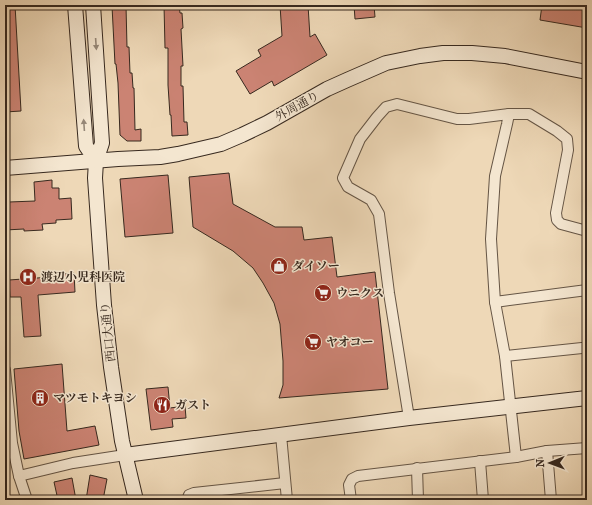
<svg xmlns="http://www.w3.org/2000/svg" width="592" height="505" font-family="'IM FELL French Canon','Noto Serif JP',serif">
<rect width="100%" height="100%" fill="#eed8b7"/>
<filter id="stains"><feTurbulence type="fractalNoise" baseFrequency=".005" numOctaves="4"/><feColorMatrix values="0 0 0 0 .2 0 0 0 0 .09 0 0 0 0 .02 0 0 0 .5 -.17"/></filter>
<radialGradient id="worn" r=".72"><stop offset=".6" stop-color="#630" stop-opacity="0"/><stop offset="1" stop-color="#630" stop-opacity=".3"/></radialGradient>
<g fill="#cb8373" stroke="#37291f">
<path d="M5 5H15L21 111 5 112Z"/>
<path d="M164 5H179L180 13H182L183 28 181 29 183 66H181V86H183L184 122H187L188 135 172 136 171 115H170L168 85V48H165Z"/>
<path d="M280 5H308L310 37 315 34 327 55 274 86 272 81 250 94 236 71 261 56 258 50 282 36Z"/>
<path d="M354 5H374L375 17 355 19Z"/>
<path d="M542 5H578L587 7V28L540 20Z"/>
<path d="M112 6H126L127 47H129L130 73H132L133 88H134L135 130 141 129V141H127L120 135 118 83 116 64H115Z"/>
<path d="M229 173 233 204 275 227H302L304 240 332 237 337 277 375 272 388 389 279 398 283 385V361L280 324 274 303 263 283 253 268 233 251 193 227 189 177Z"/>
<path d="M168 175 173 233 125 237 120 179Z"/>
<path d="M52 180V188H59V199L71 198 72 219 56 220V223L42 224 43 230 24 231V229L5 230V211H9V202L35 201 34 182Z"/>
<path d="M74 273 75 292 38 295 41 336 24 337 21 297H10L9 280 51 277V275Z"/>
<path d="M62 364 67 431 95 426 99 445 24 459 19 431 14 369Z"/>
<path d="M168 387 170 408 185 406 186 418 172 419 173 427 151 430 146 389Z"/>
<path d="M90 475 107 479 103 500H86Z"/>
<path d="M72 478 76 500H58L54 482Z"/>
</g>
<g fill="none" stroke-linecap="round" stroke-linejoin="round">
<defs>
<g id="street">
<path d="M509 114 507 124 495 176 491 239 495 302 505 356 516 457"/>
<path d="M495 302 587 290"/>
<path d="M505 356 582 348H587"/>
<path d="M5 370 12 443 19 476 27 500"/>
<path d="M409 418 389 293 379 214 371 200 348 187 343 178 360 139 377 117 386 107 397 104 457 119H469L509 114H529L557 131 567 139 568 150 556 213 557 220 561 224 587 231"/>
<path d="M281 435 287 500"/>
<path d="M547 451 551 500"/>
<path d="M480 461 483 500"/>
<path d="M417 468 418 500"/>
<path d="M19 476 73 463 125 455"/>
<path d="M187 500 189 495 194 493 285 483"/>
<path d="M351 500 349 485 352 479 358 476 516 457 547 451 587 448"/>
</g>
<g id="secondary">
<path d="M75 5 86 146 96 161"/>
<path d="M93 5 102 143 96 161 95 178 104 305 111 367 122 441 136 500"/>
<path d="M5 168 118 159 160 157 178 154 221 144 242 135 267 123 327 89 347 80 386 63 420 56 443 53H472L505 56 587 72"/>
<path d="M125 455 409 418 587 398"/>
</g>
</defs>
<use href="#street" stroke="#655545" stroke-width="12"/>
<use href="#secondary" stroke="#37291f" stroke-width="16"/>
<use href="#street" stroke="#f4e6d0" stroke-width="10"/>
<use href="#secondary" stroke="#f4e6d0" stroke-width="14"/>
</g>
<defs><path id="oneway-solid" d="M-6-.8H1V-3.2L6.5 0L1 3.2V.8H-6Z"/></defs>
<g fill="#968878">
<use href="#oneway-solid" transform="translate(96 44) rotate(86)"/>
<use href="#oneway-solid" transform="translate(84 125) rotate(-94)"/>
</g>
<defs>
<symbol id="shop-disc" viewBox="-11 -11 22 22"><circle r="9.5" fill="#8f2418" stroke="#f4e6d0"/><path d="M-5-2.5h2.3a2.7 3.5 0 0 1 5.4 0H5L5.5 6h-11ZM-1.5-2.5h3a1.5 2.3 0 0 0-3 0Z" fill="#fff"/></symbol>
<symbol id="hospital-disc" viewBox="-11 -11 22 22"><circle r="9.5" fill="#8f2418" stroke="#f4e6d0"/><path d="M-5-5h3v3.5h4V-5h3V5h-3V1.5h-4V5h-3Z" fill="#fff"/></symbol>
<symbol id="supermarket-disc" viewBox="-11 -11 22 22"><circle r="9.5" fill="#8f2418" stroke="#f4e6d0"/><path d="M-6-5.5h2.5l.6 2H6L4.5 2H-2.5L-4.4-4H-6ZM-1.5 3.2a1.3 1.3 0 1 0 .1 0ZM3 3.2a1.3 1.3 0 1 0 .1 0Z" fill="#fff"/></symbol>
<symbol id="building-disc" viewBox="-11 -11 22 22"><circle r="9.5" fill="#8f2418" stroke="#f4e6d0"/><path d="M-4-6H4V6H1V3H-1V6H-4ZM-2.5-4.3h1.7v1.8h-1.7ZM.8-4.3h1.7v1.8H.8ZM-2.5-1h1.7V.8h-1.7ZM.8-1h1.7V.8H.8Z" fill="#fff"/></symbol>
<symbol id="restaurant-disc" viewBox="-11 -11 22 22"><circle r="9.5" fill="#8f2418" stroke="#f4e6d0"/><path d="M-5-6h1v4h1v-4h1v4h1v-4h1v5L-1.5 .5V6h-2V.5L-5-1ZM5-6V6H3V1.5H1.5Q1.5-4 5-6Z" fill="#fff"/></symbol>
</defs>
<g fill-rule="evenodd">
<use href="#shop-disc" x="269" y="256" width="20" height="20"/>
<use href="#hospital-disc" x="18" y="267" width="20" height="20"/>
<use href="#supermarket-disc" x="313" y="283" width="20" height="20"/>
<use href="#supermarket-disc" x="303" y="332" width="20" height="20"/>
<use href="#building-disc" x="30" y="388" width="20" height="20"/>
<use href="#restaurant-disc" x="152" y="395" width="20" height="20"/>
</g>
<g text-anchor="middle" stroke-width="3" stroke-linejoin="round" paint-order="stroke">
<g font-size="12" fill="#37291f" stroke="#f4e6d0">
<text transform="translate(297 106) rotate(-29)" y="4">外周通り</text>
<text transform="translate(108 332) rotate(-96)" y="4">西口大通り</text>
</g>
<g font-size="12" font-weight="bold" fill="#37291f" stroke="#f4e6d0" text-anchor="start">
<text x="292" y="270">ダイソー</text>
<text x="41" y="281">渡辺小児科医院</text>
<text x="336" y="297">ウニクス</text>
<text x="326" y="346">ヤオコー</text>
<text x="53" y="402">マツモトキヨシ</text>
<text x="175" y="409">ガスト</text>
</g>
</g>
<rect width="592" height="505" fill="none" stroke="#eed8b7" stroke-width="20"/>
<rect x="6" y="6" width="580" height="493" fill="none" stroke="#37291f" stroke-width="2"/>
<rect x="10" y="10" width="572" height="485" fill="none" stroke="#37291f"/>
<g transform="translate(550 463) rotate(269)" stroke="#f4e6d0" stroke-width="3" paint-order="stroke">
<path d="M0-3L7 15L0 10L-7 15Z" fill="#37291f"/>
<text y="-6" font-size="11" font-weight="bold" text-anchor="middle" fill="#37291f">N</text>
</g>
<rect width="100%" height="100%" filter="url(#stains)"/>
<rect width="100%" height="100%" fill="url(#worn)"/>
</svg>
